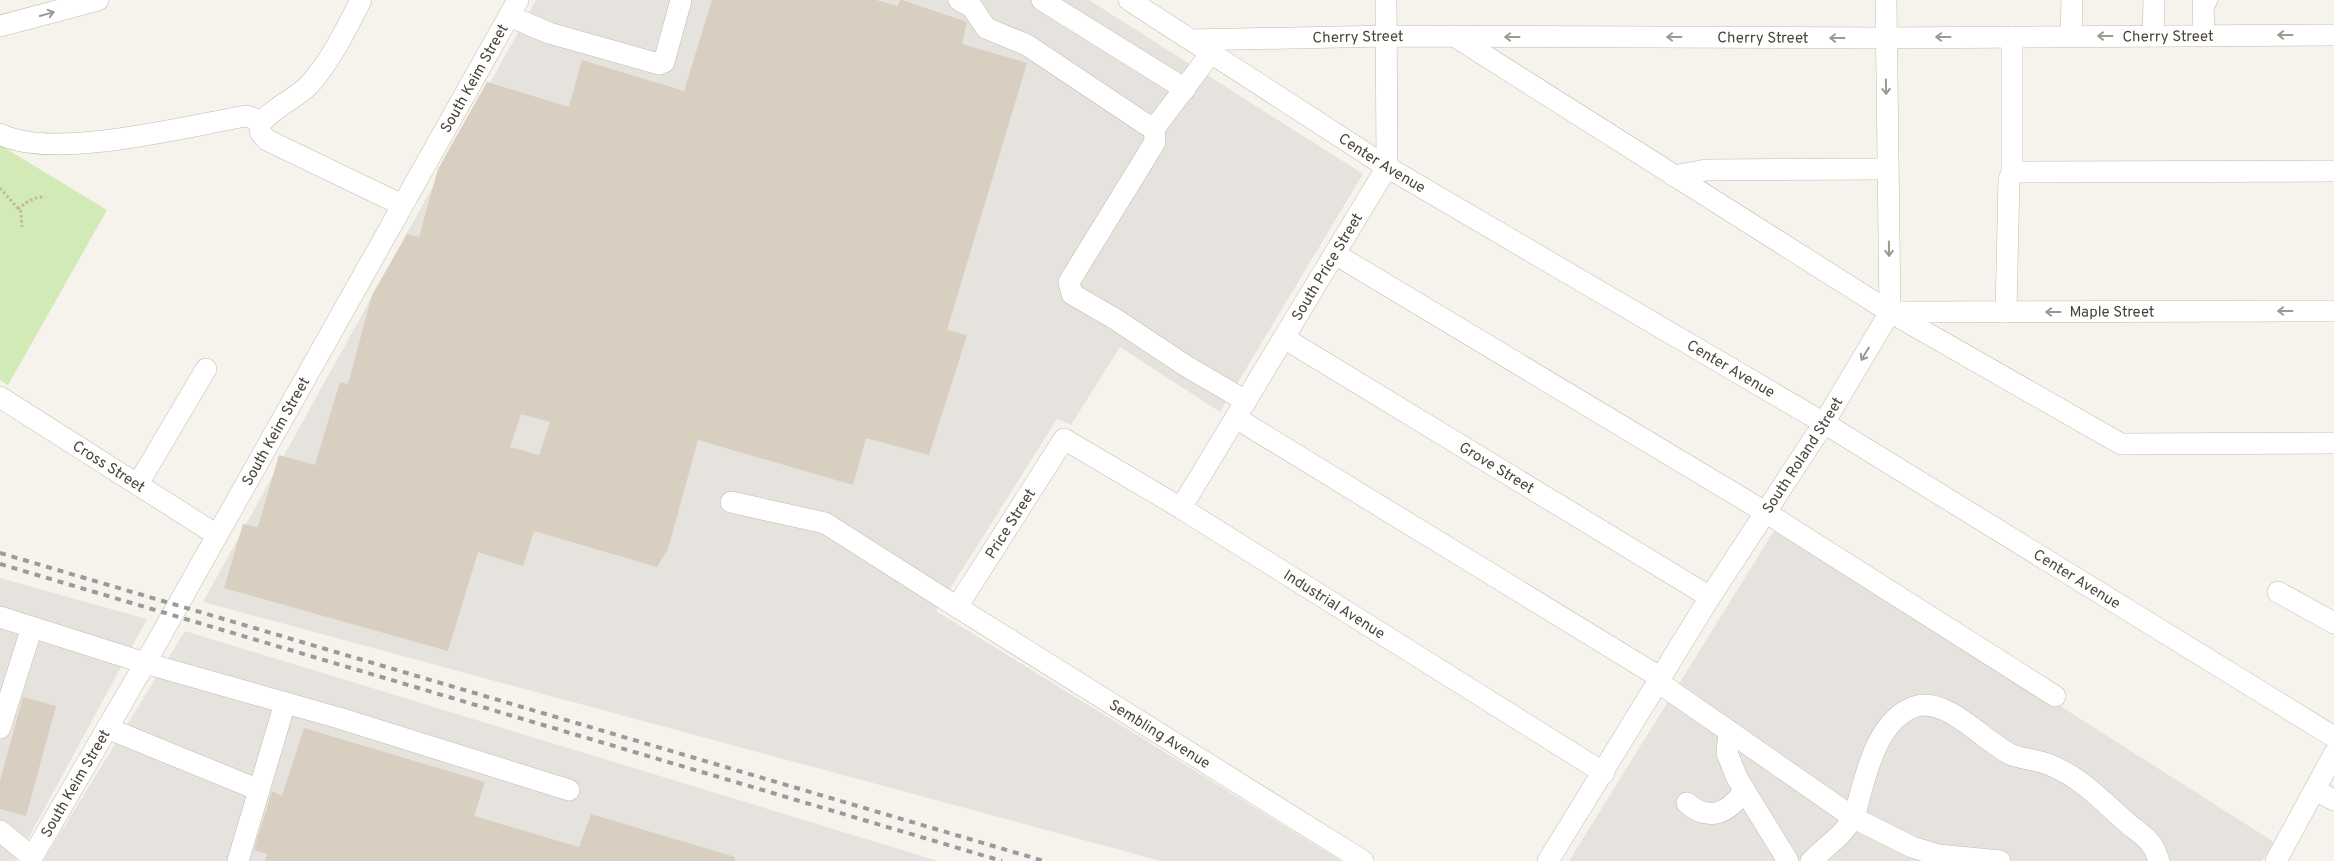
<svg xmlns="http://www.w3.org/2000/svg" width="2334" height="861" font-family="Overpass,sans-serif">
<rect width="100%" height="100%" fill="#f6f3ec"/>
<g fill="#e6e2dd">
<path d="M536 0H1089L1363 174 1220 412 1120 347 1071 425 1057 419 936 611 1341 861H1161L203 602Z"/>
<path d="M1777 526 2274 842 2262 861H1569Z"/>
<path d="M0 578 147 619 16 861H0Z"/>
<path d="M185 631 938 861H43Z"/>
</g>
<path fill="#d2eab5" d="M0 145 107 210 8 385 0 380Z"/>
<g fill="#d8cfc1" fill-rule="evenodd">
<path d="M712 0H876L898 6 900 0H902L967 22 962 44 1027 63 947 330 967 335 929 455 866 438 853 485 698 440 668 549 657 567 534 531 523 566 478 552 448 651 224 588 243 524 258 527 279 455 315 465 340 382 348 384 372 295 407 234 419 237 438 169 487 82 569 107 582 60 684 91ZM521 414 550 422 539 455 510 447Z"/>
<path d="M23 697 56 706 26 816 0 809V781Z"/>
<path d="M304 728 485 782 474 816 579 847 591 814 735 857V861H265L267 854 254 850 272 791 282 796Z"/>
</g>
<g fill="none" stroke-linecap="round" stroke-linejoin="round">
<defs>
<g id="minor">
<path d="M361 0C346 29 331 61 309 85 297 98 269 110 261 124 258 131 262 135 267 140L402 205"/>
<path d="M959 0 972 7 986 28 1027 45 1147 125H1157L1211 53 1217 41"/>
<path d="M1042 0 1185 89"/>
<path id="s1" d="M1129 0 1387 167 1824 423 2334 737"/>
<path d="M509 16 549 33 659 64 664 62 681 0"/>
<path d="M0 26 98 0"/>
<path d="M1454 36 1890 312 2121 444 2334 443"/>
<path d="M2071 36 2072 0"/>
<path d="M2153 36 2154 0"/>
<path d="M2204 36 2203 2 2207 0"/>
<path d="M2012 37V172L2334 171"/>
<path id="s2" d="M1192 40 1386 36 1885 38 2334 35"/>
<path d="M1154 125 1155 142 1069 282 1072 294 1115 319 1186 366 1246 401"/>
<path d="M0 134C51 161 188 126 246 116L262 121"/>
<path d="M1674 176 1706 170 1887 169"/>
<path d="M1335 254 1765 512 2055 696"/>
<path id="s3" d="M1892 312 2334 311"/>
<path d="M2006 312 2009 180 2012 172"/>
<path id="s4" d="M1284 338 1710 597"/>
<path id="s5" d="M0 397 217 535"/>
<path d="M1236 418 1661 678"/>
<path d="M138 484 206 369"/>
<path id="s6" d="M731 502 825 523 957 607 1363 861"/>
<path id="s7" d="M1181 508 1387 167 1386 0"/>
<path d="M2278 592 2334 623"/>
<path id="s8" d="M957 607 1064 439 1181 508 1604 773"/>
<path d="M0 617 145 663 339 718 569 790"/>
<path d="M1658 682 1854 818 1841 834 1811 861"/>
<path d="M0 728 32 627"/>
<path d="M107 728 259 790"/>
<path d="M1729 731 1727 753 1737 778 1788 861"/>
<path d="M2315 790 2334 800"/>
<path d="M1687 803C1710 823 1729 812 1744 791"/>
<path d="M0 831 32 857"/>
<path id="s9" d="M30 861 151 653 518 0"/>
<path d="M238 861 285 703"/>
<path id="s10" d="M1548 861 1710 597 1824 423 1890 312 1886 0"/>
<path d="M2000 861 1938 855 1912 847 1854 818C1864 782 1875 718 1917 706 1947 698 1984 741 2010 754 2023 760 2037 759 2050 765 2082 778 2100 799 2125 821 2133 829 2145 835 2151 844 2155 848 2157 856 2159 861"/>
<path d="M2276 861 2334 754"/>
</g>
</defs>
<use href="#minor" stroke="#c2bbae" stroke-width="22"/>
<g stroke="#c4b79f" stroke-width="3" stroke-dasharray="2.5 2.5" stroke-linecap="butt">
<path d="M0 188 21 212 22 227"/>
<path d="M18 209C25 203 35 196 45 197"/>
</g>
<use href="#minor" stroke="#fff" stroke-width="21"/>
<g stroke="#9a9a9a" stroke-width="4" stroke-dasharray="6 6" stroke-linecap="butt">
<path d="M0 553 1044 861"/>
<path d="M0 564 1002 861"/>
</g>
</g>
<defs><path id="oneway-shaft" d="M-6 0H5M1.5-3L5.5 0L1.5 3" fill="none" stroke-width="1.6" stroke-linecap="round" stroke-linejoin="round" transform="scale(1.25)"/></defs>
<g stroke="#9c9892">
<use href="#oneway-shaft" transform="translate(47 14) rotate(-15)"/>
<use href="#oneway-shaft" transform="translate(2285 35) rotate(180)"/>
<use href="#oneway-shaft" transform="translate(2105 36) rotate(180)"/>
<use href="#oneway-shaft" transform="translate(1512 37) rotate(-180)"/>
<use href="#oneway-shaft" transform="translate(1674 37) rotate(-180)"/>
<use href="#oneway-shaft" transform="translate(1943 37) rotate(180)"/>
<use href="#oneway-shaft" transform="translate(1837 38) rotate(-180)"/>
<use href="#oneway-shaft" transform="translate(1886 87) rotate(89)"/>
<use href="#oneway-shaft" transform="translate(1889 249) rotate(89)"/>
<use href="#oneway-shaft" transform="translate(2285 311) rotate(180)"/>
<use href="#oneway-shaft" transform="translate(2053 312) rotate(180)"/>
<use href="#oneway-shaft" transform="translate(1865 354) rotate(121)"/>
</g>
<g text-anchor="middle" stroke-width="4" stroke-linejoin="round" paint-order="stroke">
<g font-size="15" fill="#4b4439" stroke="#fff">
<text dy="5" stroke="none"><textPath href="#s2" startOffset="976">Cherry Street</textPath></text>
<text dy="5" stroke="none"><textPath href="#s2" startOffset="166">Cherry Street</textPath></text>
<text dy="5" stroke="none"><textPath href="#s2" startOffset="571">Cherry Street</textPath></text>
<text dy="5" stroke="none"><textPath href="#s9" startOffset="900">South Keim Street</textPath></text>
<text dy="5" stroke="none"><textPath href="#s1" startOffset="301">Center Avenue</textPath></text>
<text dy="5" stroke="none"><textPath href="#s7" startOffset="282">South Price Street</textPath></text>
<text dy="5" stroke="none"><textPath href="#s3" startOffset="220">Maple Street</textPath></text>
<text dy="5" stroke="none"><textPath href="#s1" startOffset="706">Center Avenue</textPath></text>
<text dy="5" stroke="none"><textPath href="#s9" startOffset="495">South Keim Street</textPath></text>
<text dy="5" stroke="none"><textPath href="#s10" startOffset="479">South Roland Street</textPath></text>
<text dy="5" stroke="none"><textPath href="#s5" startOffset="129">Cross Street</textPath></text>
<text dy="5" stroke="none"><textPath href="#s4" startOffset="249">Grove Street</textPath></text>
<text dy="5" stroke="none"><textPath href="#s8" startOffset="99">Price Street</textPath></text>
<text dy="5" stroke="none"><textPath href="#s1" startOffset="1111">Center Avenue</textPath></text>
<text dy="5" stroke="none"><textPath href="#s8" startOffset="516">Industrial Avenue</textPath></text>
<text dy="5" stroke="none"><textPath href="#s6" startOffset="492">Sembling Avenue</textPath></text>
<text dy="5" stroke="none"><textPath href="#s9" startOffset="90">South Keim Street</textPath></text>
</g>
</g>
</svg>
